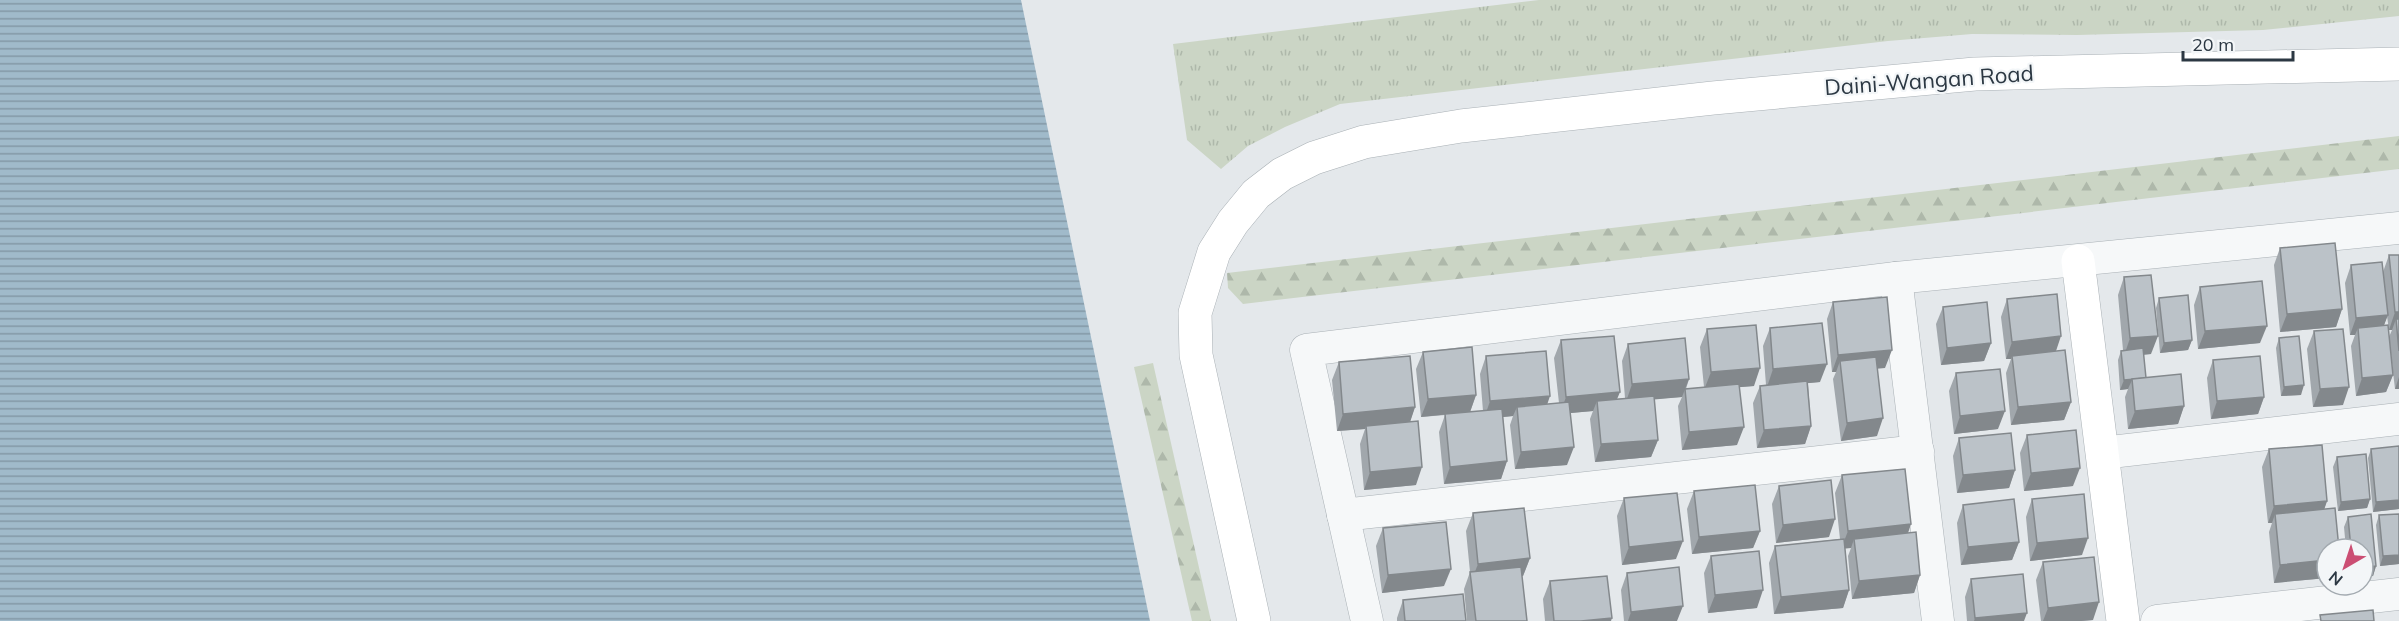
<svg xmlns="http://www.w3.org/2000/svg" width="2399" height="621" font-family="Mulish,sans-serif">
<defs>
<pattern id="grass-tufts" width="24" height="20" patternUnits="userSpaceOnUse" patternTransform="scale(1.5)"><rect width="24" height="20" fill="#cbd5c5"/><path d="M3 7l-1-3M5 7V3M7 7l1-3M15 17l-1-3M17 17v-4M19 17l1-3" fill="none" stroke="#aeb8aa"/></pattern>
<pattern id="forest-firs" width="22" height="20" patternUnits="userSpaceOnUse" patternTransform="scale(1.5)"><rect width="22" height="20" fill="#cbd5c5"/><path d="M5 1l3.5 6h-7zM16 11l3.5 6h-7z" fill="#aeb8aa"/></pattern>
<pattern id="water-rules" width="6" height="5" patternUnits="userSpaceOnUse" patternTransform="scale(1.5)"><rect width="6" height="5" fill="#a0baca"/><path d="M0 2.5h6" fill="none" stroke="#8398a6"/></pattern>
</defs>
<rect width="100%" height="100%" fill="#e4e8eb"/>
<path fill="url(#grass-tufts)" d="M1539 0H2399V16L2263 30 2077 35 1972 34 1888 41 1340 104 1285 127 1248 146 1221 169 1187 140 1173 44Z"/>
<g fill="url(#forest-firs)">
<path d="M2399 136V169L1243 304 1228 288 1227 273Z"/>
<path d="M1153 363 1211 621H1192L1134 367Z"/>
</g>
<path fill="url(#water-rules)" d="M0 0H1021L1150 621H0Z"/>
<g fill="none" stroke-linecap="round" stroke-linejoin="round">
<defs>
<g id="street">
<path d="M1896 278 1938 621"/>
<path d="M2102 453 2399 419"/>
<path d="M1343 515 1918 451"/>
<path d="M1367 621 1306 350 1896 278 2399 228"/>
<path d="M2157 621 2399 594"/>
</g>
<g id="secondary">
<path d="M2078 261 2123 621"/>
<path d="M1254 621 1196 355 1195 313 1214 252 1233 222 1256 194 1282 174 1314 158 1364 142 1461 126 1713 98 1975 74 2399 64"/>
</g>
</defs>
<use href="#street" stroke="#a9b0b5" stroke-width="33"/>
<use href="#secondary" stroke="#a9b0b5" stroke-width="34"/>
<use href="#street" stroke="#f6f8f9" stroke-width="32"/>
<use href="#secondary" stroke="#fff" stroke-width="33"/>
</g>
<g fill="#a1a7ac">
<path d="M2280 248 2342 309 2336 327 2280 332 2274 265Z"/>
<path d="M2389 255H2399V389H2395L2389 337 2392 330H2389L2387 316 2384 325 2393 375 2386 392 2356 396 2351 346 2355 335H2350L2345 283 2351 265 2383 272Z"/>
<path d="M2124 277 2151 354 2143 355 2146 378 2184 406 2178 424 2128 429 2125 397 2128 389 2120 390 2118 360 2121 351 2123 350 2118 295Z"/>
<path d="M2200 287 2260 343 2198 349 2194 305Z"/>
<path d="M2159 298 2192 340 2188 350 2160 353 2156 308Z"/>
<path d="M2007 299 2056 351 2071 402 2064 420 2011 425 2006 373 2011 359H2006L2001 317Z"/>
<path d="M1833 302 1885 368H1877V436L1841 441 1833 379 1836 372H1832L1827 319Z"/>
<path d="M1943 307 1991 343 1984 361 1941 365 1936 324Z"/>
<path d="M1770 328 1820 382 1808 383 1811 426 1805 444 1757 448 1753 403 1760 386 1766 385 1763 346Z"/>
<path d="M1707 329 1754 386 1740 387 1737 445 1682 450 1678 406 1682 397 1654 399 1658 440 1651 457 1595 462 1590 419 1593 411 1570 413 1567 465 1515 469 1510 425 1513 416 1503 417 1507 461 1501 479 1444 484 1439 432 1445 415 1421 417 1416 369 1423 352 1476 395 1470 412 1483 411 1480 374 1486 356 1547 404 1559 403 1554 358 1561 340 1617 399 1625 398 1622 361 1628 344 1689 379 1686 389 1704 387 1700 347Z"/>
<path d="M2314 331 2343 405 2313 407 2307 349Z"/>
<path d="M2279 338 2301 395 2281 396 2276 348Z"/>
<path d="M2213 360 2264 397 2258 414 2211 419 2207 378Z"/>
<path d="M1339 362 1415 407 1410 422 1416 485 1364 490 1360 444 1365 429 1337 431 1332 380Z"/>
<path d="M1956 373 1998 429 1954 434 1949 391Z"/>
<path d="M2027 435 2073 486 2024 491 2020 453Z"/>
<path d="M1959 438 2015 470 2009 488 1957 493 1953 456Z"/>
<path d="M2269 449 2327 501 2324 509 2327 549V578L2274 583 2269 532 2272 523H2268L2262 467Z"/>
<path d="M2371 449H2399V509L2373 512 2368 458Z"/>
<path d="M2337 457 2370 499 2367 508 2338 511 2333 467Z"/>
<path d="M1842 475 1908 533 1920 575 1914 593 1852 599 1848 556 1851 548H1845L1849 590 1843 608 1774 614 1769 563 1775 546 1840 539 1835 493Z"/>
<path d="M1779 486 1829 537 1776 543 1772 504Z"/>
<path d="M1694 491 1760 531 1753 548 1692 554 1687 509Z"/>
<path d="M1624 498 1676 559 1622 565 1617 516Z"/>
<path d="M2032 499 2082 555 2030 561 2026 517Z"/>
<path d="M1963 505 2019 542 2012 560 1961 565 1957 523Z"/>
<path d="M1473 513 1530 558 1523 576H1522L1527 621H1467L1464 589 1470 572 1466 531Z"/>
<path d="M2399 514V564L2380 566 2376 525 2379 515Z"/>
<path d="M2348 517 2376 566 2373 576 2363 549H2346L2344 527Z"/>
<path d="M1383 528 1444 586 1382 593 1376 546Z"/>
<path d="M1711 556 1757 608 1708 613 1704 573Z"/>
<path d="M2043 562 2093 620 2081 621H2041L2036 580Z"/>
<path d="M1627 573 1677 621H1624L1621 590Z"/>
<path d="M1971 579 2024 621H1967L1965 597Z"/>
<path d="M1550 581 1611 621H1545L1543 599Z"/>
<path d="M1403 600 1466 621H1397V618Z"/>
</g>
<g fill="#83888c">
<path d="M2342 309 2336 327 2280 332 2287 314Z"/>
<path d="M2395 312H2399V329L2396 319 2392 330H2389Z"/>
<path d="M2388 315 2381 333 2358 328 2355 335H2350L2356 318Z"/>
<path d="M2267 326 2260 343 2198 349 2205 331Z"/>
<path d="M2061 336 2055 354 2012 356 2011 359H2006L2012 342Z"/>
<path d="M2158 336 2151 354 2124 356 2130 338Z"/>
<path d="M2192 340 2188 350 2160 353 2164 343Z"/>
<path d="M1991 343 1984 361 1941 365 1947 348Z"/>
<path d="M1892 350 1885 368 1841 372 1840 361 1836 372H1832L1838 355Z"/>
<path d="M1827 364 1820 382 1767 387 1773 369Z"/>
<path d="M1760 368 1754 386 1704 390 1711 372Z"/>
<path d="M2393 375 2386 392 2356 396 2362 378Z"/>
<path d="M2399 377V389H2395Z"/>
<path d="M1689 379 1682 397 1626 402 1632 384Z"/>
<path d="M2124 380H2132L2128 389 2120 390Z"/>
<path d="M2304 385 2301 395 2281 396 2284 387Z"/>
<path d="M2349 387 2343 405 2313 407 2320 389Z"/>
<path d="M1620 392 1613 409 1597 401 1593 411 1560 414 1566 397Z"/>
<path d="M1476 395 1470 412 1421 417 1428 399Z"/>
<path d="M1550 396 1544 414 1517 407 1513 416 1484 419 1490 401Z"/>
<path d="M2264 397 2258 414 2211 419 2217 401Z"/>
<path d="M2071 402 2064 420 2011 425 2018 407Z"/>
<path d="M2184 406 2178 424 2128 429 2135 411Z"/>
<path d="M1415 407 1409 425 1366 426 1365 429 1337 431 1343 414Z"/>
<path d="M2005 411 1998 429 1954 434 1960 416Z"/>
<path d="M1883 418 1877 436 1841 441 1847 423Z"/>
<path d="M1811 426 1805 444 1757 448 1764 430Z"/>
<path d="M1744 427 1737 445 1682 450 1689 432Z"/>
<path d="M1658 440 1651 457 1595 462 1601 444Z"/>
<path d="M1574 447 1567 465 1515 469 1521 452Z"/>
<path d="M1507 461 1501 479 1444 484 1450 467Z"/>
<path d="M1422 467 1416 485 1364 490 1370 472Z"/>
<path d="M2080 468 2073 486 2024 491 2031 473Z"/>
<path d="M2015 470 2009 488 1957 493 1963 475Z"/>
<path d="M2370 499 2367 508 2338 511 2341 502Z"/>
<path d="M2399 500V509L2373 512 2376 502Z"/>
<path d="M2327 501 2321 519 2275 514 2272 523H2268L2274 506Z"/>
<path d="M1835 519 1829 537 1776 543 1783 525Z"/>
<path d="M1911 524 1905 542 1854 539 1851 548 1841 549 1848 531Z"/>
<path d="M1760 531 1753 548 1692 554 1699 537Z"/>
<path d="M2088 538 2082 555 2030 561 2037 543Z"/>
<path d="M1683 541 1676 559 1622 565 1629 547Z"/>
<path d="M2019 542 2012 560 1961 565 1968 547Z"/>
<path d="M2399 555V564L2380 566 2383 556Z"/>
<path d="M1530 558 1523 576 1471 582 1478 564Z"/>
<path d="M2327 560V578L2274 583 2280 565Z"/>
<path d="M2376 566 2373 576 2363 577V567Z"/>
<path d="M1451 569 1444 586 1382 593 1388 575Z"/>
<path d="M1920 575 1914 593 1852 599 1859 581Z"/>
<path d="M1763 590 1757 608 1708 613 1715 595Z"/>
<path d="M1849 590 1843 608 1774 614 1781 597Z"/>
<path d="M2099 602 2093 620 2081 621H2043L2048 608Z"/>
<path d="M1683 606 1677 621H1628L1631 612Z"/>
<path d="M2027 613 2024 621H1974L1975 618Z"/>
<path d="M1612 618 1611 621H1581Z"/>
</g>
<g fill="#bbc2c8" stroke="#83888c" stroke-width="1.5">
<path d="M2335 243 2342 309 2287 314 2280 248Z"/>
<path d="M2389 255H2399V312H2395Z"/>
<path d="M2382 262 2388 315 2356 318 2351 265Z"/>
<path d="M2151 275 2158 336 2130 338 2124 277Z"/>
<path d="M2262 281 2267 326 2205 331 2200 287Z"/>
<path d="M2057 294 2061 336 2012 342 2007 299Z"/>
<path d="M2188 295 2192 340 2164 343 2159 298Z"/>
<path d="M1887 297 1892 350 1838 355 1833 302Z"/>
<path d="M1987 302 1991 343 1947 348 1943 307Z"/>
<path d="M2396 319H2399V351Z"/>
<path d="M1822 323 1827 364 1773 369 1770 328Z"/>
<path d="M1756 325 1760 368 1711 372 1707 329Z"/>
<path d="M2388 325 2393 375 2362 378 2358 328Z"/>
<path d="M2343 329 2349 387 2320 389 2314 331Z"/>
<path d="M1614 336 1620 392 1566 397 1561 340Z"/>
<path d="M2299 336 2304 385 2284 387 2279 338Z"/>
<path d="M1685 338 1689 379 1632 384 1628 344Z"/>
<path d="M1472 347 1476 395 1428 399 1423 352Z"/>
<path d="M2143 348 2146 378 2124 380 2121 351Z"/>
<path d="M2065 350 2071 402 2018 407 2012 356Z"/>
<path d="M1546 351 1550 396 1490 401 1486 356Z"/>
<path d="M1410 356 1415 407 1343 414 1339 362Z"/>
<path d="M2260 356 2264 397 2217 401 2213 360Z"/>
<path d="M1876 357 1883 418 1847 423 1840 361Z"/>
<path d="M2000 369 2005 411 1960 416 1956 373Z"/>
<path d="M2181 374 2184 406 2135 411 2132 379Z"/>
<path d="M1807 381 1811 426 1764 430 1760 386Z"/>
<path d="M1739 384 1744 427 1689 432 1685 389Z"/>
<path d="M1654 396 1658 440 1601 444 1597 401Z"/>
<path d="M1569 402 1574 447 1521 452 1517 407Z"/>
<path d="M1502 409 1507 461 1450 467 1445 414Z"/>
<path d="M1418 421 1422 467 1370 472 1366 426Z"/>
<path d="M2076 430 2080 468 2031 473 2027 435Z"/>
<path d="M2011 433 2015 470 1963 475 1959 438Z"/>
<path d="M2322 445 2327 501 2274 506 2269 449Z"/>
<path d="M2399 446V500L2376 502 2371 449Z"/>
<path d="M2366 454 2370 499 2341 502 2337 457Z"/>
<path d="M1905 469 1911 524 1848 531 1842 475Z"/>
<path d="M1831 480 1835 519 1783 525 1779 486Z"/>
<path d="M1755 485 1760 531 1699 537 1694 491Z"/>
<path d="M1677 493 1683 541 1629 547 1624 498Z"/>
<path d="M2084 494 2088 538 2037 543 2032 499Z"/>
<path d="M2014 499 2019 542 1968 547 1963 505Z"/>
<path d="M1524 508 1530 558 1478 564 1473 513Z"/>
<path d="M2335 508 2339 549H2327V560L2280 565 2275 514Z"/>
<path d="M2371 514 2376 566 2363 567V549H2351L2348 517Z"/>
<path d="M2399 514V555L2383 556 2379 515Z"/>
<path d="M1446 522 1451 569 1388 575 1383 528Z"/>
<path d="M1916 532 1920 575 1859 581 1854 539Z"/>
<path d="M1844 539 1849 590 1781 597 1775 546Z"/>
<path d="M1759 551 1763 590 1715 595 1711 556Z"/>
<path d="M2094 557 2099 602 2048 608 2043 562Z"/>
<path d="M1521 567 1527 621H1476L1470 572Z"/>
<path d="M1679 567 1683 606 1631 612 1627 573Z"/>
<path d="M2023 574 2027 613 1975 618 1971 579Z"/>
<path d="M1607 576 1612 618 1581 621H1554L1550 581Z"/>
<path d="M1463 594 1466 621H1405L1403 600Z"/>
<path d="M2373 610 2374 621H2321L2320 615Z"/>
</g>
<g text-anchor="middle" stroke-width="4.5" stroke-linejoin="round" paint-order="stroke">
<g font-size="22" fill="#2c3843" stroke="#f3f6f8">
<text transform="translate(1929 80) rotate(-4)" y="8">Daini-Wangan Road</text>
</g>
</g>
<g transform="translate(2345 567) rotate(219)"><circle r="28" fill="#f3f6f8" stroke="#a3aab0" stroke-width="1.5"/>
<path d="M0-4.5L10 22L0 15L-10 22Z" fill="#cb4e73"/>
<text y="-9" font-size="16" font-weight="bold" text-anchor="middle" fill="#2c3843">N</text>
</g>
<path d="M2183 51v9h110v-9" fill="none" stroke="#2c3843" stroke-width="3"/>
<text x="2192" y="51" font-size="18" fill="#2c3843" stroke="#f3f6f8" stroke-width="4.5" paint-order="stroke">20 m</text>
</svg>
